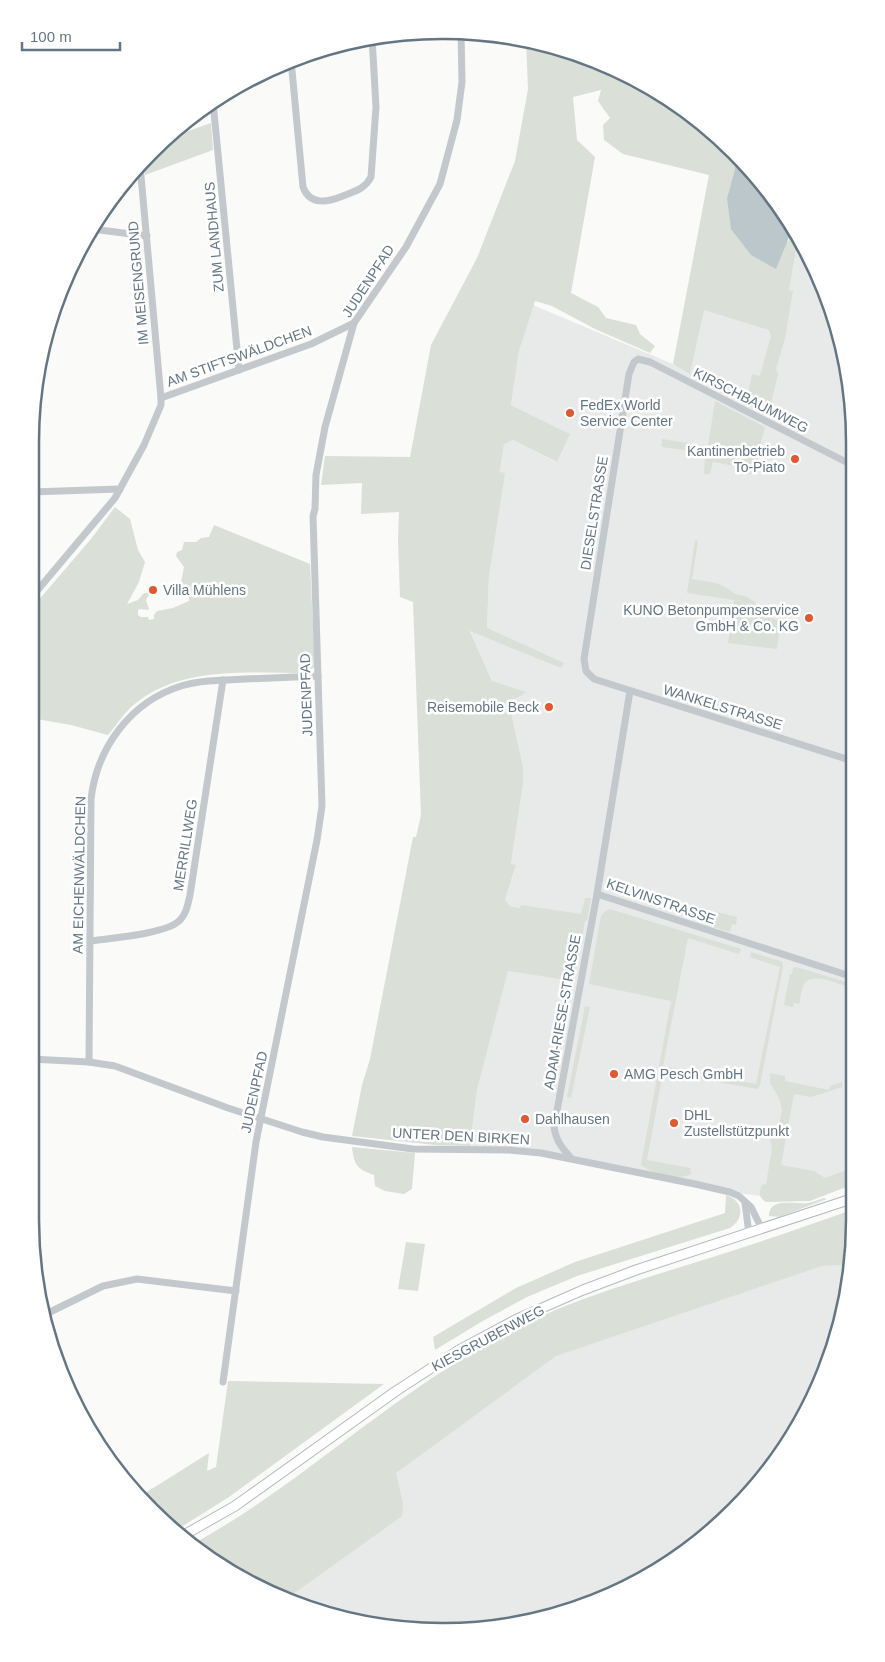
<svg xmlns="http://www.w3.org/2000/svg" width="885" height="1662" font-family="Helvetica,sans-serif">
<rect width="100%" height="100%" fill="#fafaf8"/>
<g fill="#e8e9e9">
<path d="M798 240 824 285 851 388 854 1183 771 1196H760L744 1194 730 1188 648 1171 551 1152 470 1146 477 1090 508 970 584 920 510 906 505 900 516 866 511 864 523 784V767L511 712 515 699 492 681 470 630 488 637 487 628 489 576 504 473H500L504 443 513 440 556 462 570 434 511 405 519 351 533 305 673 364 690 373 710 277 789 290Z"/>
<path d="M851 1265 841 1326 812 1402 734 1511 625 1590 496 1629 415 1631 336 1618 243 1576 553 1337 822 1266Z"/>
</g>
<g fill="#dadfd7">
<path d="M526 40 550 44 625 73 714 132 736 156 735 169 727 198 788 242 792 230 798 240 789 290 793 291 785 338 776 369 778 374 771 403V417L746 404 752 374 760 376 771 336 769 330 704 310 690 374 673 364 709 175 623 154 604 140 603 125 610 118 598 101 601 90 573 97 577 140 595 157 571 293 598 307 606 318 636 325 640 334 655 346 650 353 595 329 552 306 535 301 519 351 511 405 570 434 557 462 513 440 504 444 500 472 505 473 489 576 487 628 564 663 561 668 470 631 492 681 526 692 515 699 511 712 523 767V784L511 864 516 865 505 900 510 906 520 908 521 905 581 914 585 898H591L587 921H585L574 981 508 971 477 1090 470 1146 435 1145 352 1136 362 1085 370 1059 413 837H416L421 815 413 602 400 597 398 540 399 512 361 514 362 483 321 485 325 456 410 457 431 345 477 258 515 161 528 89Z"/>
<path d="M211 123 213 150 145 175 143 161 171 132 176 129 177 135Z"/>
<path d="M715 401 765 427 760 445 756 470 749 475 745 474 746 468 713 462 710 474H704L705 453 662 447V439L708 446Z"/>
<path d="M115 507 130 519 138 550 145 562 139 582 127 604 138 600 144 593H147L149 595 146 600 149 609 148 610 140 609 138 610V615L141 617H148L149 620 154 619V615L157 611 173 608 189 601V594L181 582 184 567 176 556 177 552 182 550 184 542H196L201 538 209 537 214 525 310 564 315 667 303 673C248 673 182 666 136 703 125 711 117 725 108 735L71 725 31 718V609L91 539Z"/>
<path d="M695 540 698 541 692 579 716 583 727 588 735 594 745 596 755 602 760 614 781 621 777 649 728 643 734 600 687 593Z"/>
<path d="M610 909 741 949 739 954 688 938 663 1066 756 1084 780 967 750 957 751 952 780 961 783 963V967L760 1085 757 1089 663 1072 647 1160 690 1168 691 1174C677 1181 652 1174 641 1165L671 1001 589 984 601 916 604 912Z"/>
<path d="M708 910 737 917 736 925 732 924 730 932 706 925Z"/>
<path d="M796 967 853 984V989C842 985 812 971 804 984 801 990 801 998 799 1004L794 1003 793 1007 784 1005 790 974H792L793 968Z"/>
<path d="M585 1006 590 1007 571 1098 567 1097Z"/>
<path d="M770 1073 785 1076V1081L829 1090 830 1086 842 1082V1087L811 1097 794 1094 781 1165 814 1171 825 1178 852 1168 854 1166V1184L810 1201 766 1202C758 1197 759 1192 762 1185L766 1184 772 1149 770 1138 777 1137 782 1109 779 1098 770 1083Z"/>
<path d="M352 1147 415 1153 412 1189 404 1194 385 1191 375 1186 374 1175C357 1169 354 1165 352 1147Z"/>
<path d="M726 1195C744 1201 745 1218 730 1228L577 1276 527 1297 481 1322 435 1350 433 1337 516 1288 575 1262 725 1213Z"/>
<path d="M824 1198 827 1199 779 1217 769 1216C769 1196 796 1205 808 1203 813 1202 818 1200 824 1198Z"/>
<path d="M854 1209V1246L851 1265 822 1266 556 1356 396 1473 403 1504 402 1516 289 1597 214 1563 193 1544C273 1500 342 1440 416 1389 449 1366 484 1346 520 1327 566 1302 621 1286 671 1270 733 1251 794 1231 854 1209Z"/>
<path d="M406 1242 425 1244 418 1291 398 1289Z"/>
<path d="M228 1381 384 1384 229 1497 178 1529 142 1495 209 1453 207 1471 216 1467Z"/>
</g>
<path fill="#bbc7cb" d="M736 156 770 192 792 230 776 269 751 255 731 229 727 198 735 169Z"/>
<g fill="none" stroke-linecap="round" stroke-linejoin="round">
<defs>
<path id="major" d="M184 1535 235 1506 396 1391 459 1350 517 1319 583 1290 636 1270 854 1198"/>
</defs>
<use href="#major" stroke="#b5babe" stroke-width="11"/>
<g stroke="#c3c8cc" stroke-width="7">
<path d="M291 60 303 187C310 206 328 202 343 196 355 191 365 189 371 177L376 107 372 37"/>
<path d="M213 102 239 370"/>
<path d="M92 229 147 236"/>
<path d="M161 398 311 344 354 323"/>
<path d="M852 465 650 362 638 359 634 362 629 374 584 659 586 671 594 679 853 761"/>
<path d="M31 492 120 489"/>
<path d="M31 492 33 403"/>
<path d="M31 598 115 498 144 445 161 405V398L140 165"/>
<path d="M597 894 853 977"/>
<path d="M91 941C111 938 165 934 179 921 186 915 188 904 190 895L223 680"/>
<path d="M30 1059 89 1062 115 1066 228 1108 302 1132 323 1137 413 1149 509 1150 541 1153 695 1184 730 1192 739 1196 751 1207 762 1229"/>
<path d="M89 1062 91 799C97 748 130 702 181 686 202 680 224 680 245 679 270 678 294 677 318 676"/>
<path d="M571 1158C562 1148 556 1141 554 1127L597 894 630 691"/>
<path d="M745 1203 749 1234"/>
<path d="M46 1314 103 1286 137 1279 236 1291"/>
<path d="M223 1382 256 1142 317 840 322 806 313 516 315 509 316 475 325 427 354 323 406 247 440 184 457 120 462 82 461 31"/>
</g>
<use href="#major" stroke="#fff" stroke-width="9"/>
</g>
<g fill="#e4572e" stroke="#fff" stroke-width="2">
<circle cx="570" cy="413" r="5"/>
<circle cx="795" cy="459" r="5"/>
<circle cx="153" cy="590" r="5"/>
<circle cx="809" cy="618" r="5"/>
<circle cx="549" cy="707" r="5"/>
<circle cx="614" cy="1074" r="5"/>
<circle cx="525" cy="1119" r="5"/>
<circle cx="674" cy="1123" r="5"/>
</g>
<g text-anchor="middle" stroke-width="5" stroke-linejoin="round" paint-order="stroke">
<g font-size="14" fill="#657683" stroke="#fff">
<text transform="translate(214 237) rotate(-95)" y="5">ZUM LANDHAUS</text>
<text transform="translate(368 281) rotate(-57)" y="5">JUDENPFAD</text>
<text transform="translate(138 283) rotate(-95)" y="5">IM MEISENGRUND</text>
<text transform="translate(239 356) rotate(-20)" y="5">AM STIFTSWÄLDCHEN</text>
<text transform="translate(751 400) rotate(27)" y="5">KIRSCHBAUMWEG</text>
<text transform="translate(594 513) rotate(-81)" y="5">DIESELSTRASSE</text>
<text transform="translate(306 695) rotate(-92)" y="5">JUDENPFAD</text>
<text transform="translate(723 707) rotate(17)" y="5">WANKELSTRASSE</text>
<text transform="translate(185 845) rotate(-81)" y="5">MERRILLWEG</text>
<text transform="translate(79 875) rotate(-89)" y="5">AM EICHENWÄLDCHEN</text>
<text transform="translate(661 901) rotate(19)" y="5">KELVINSTRASSE</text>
<text transform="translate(562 1012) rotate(-80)" y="5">ADAM-RIESE-STRASSE</text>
<text transform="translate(254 1092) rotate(-78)" y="5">JUDENPFAD</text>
<text transform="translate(461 1136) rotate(3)" y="5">UNTER DEN BIRKEN</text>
<text transform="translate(488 1338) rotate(-28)" y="5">KIESGRUBENWEG</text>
</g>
<g font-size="14" fill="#657683" stroke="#fff" text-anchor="start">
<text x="580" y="410">FedEx World<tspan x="580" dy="16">Service Center</tspan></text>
<text x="785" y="456" text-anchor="end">Kantinenbetrieb<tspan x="785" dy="16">To-Piato</tspan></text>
<text x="163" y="595">Villa Mühlens</text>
<text x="799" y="615" text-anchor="end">KUNO Betonpumpenservice<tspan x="799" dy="16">GmbH &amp; Co. KG</tspan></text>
<text x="539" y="712" text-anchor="end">Reisemobile Beck</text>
<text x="624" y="1079">AMG Pesch GmbH</text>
<text x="684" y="1120">DHL<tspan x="684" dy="16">Zustellstützpunkt</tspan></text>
<text x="535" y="1124">Dahlhausen</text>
</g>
</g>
<path d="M0 0H885V1662H0ZM442 39H443A403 403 0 0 1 846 442V1220A403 403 0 0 1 443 1623H442A403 403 0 0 1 39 1220V442A403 403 0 0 1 442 39Z" fill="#fff" fill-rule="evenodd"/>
<path fill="none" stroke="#657683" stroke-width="2.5" d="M442 39H443A403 403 0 0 1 846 442V1220A403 403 0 0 1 443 1623H442A403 403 0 0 1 39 1220V442A403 403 0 0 1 442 39Z"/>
<path d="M22 42v8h98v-8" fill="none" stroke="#657683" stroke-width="2.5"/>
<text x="30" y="42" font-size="15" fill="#657683" stroke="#ffffff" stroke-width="4" paint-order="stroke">100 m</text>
</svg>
